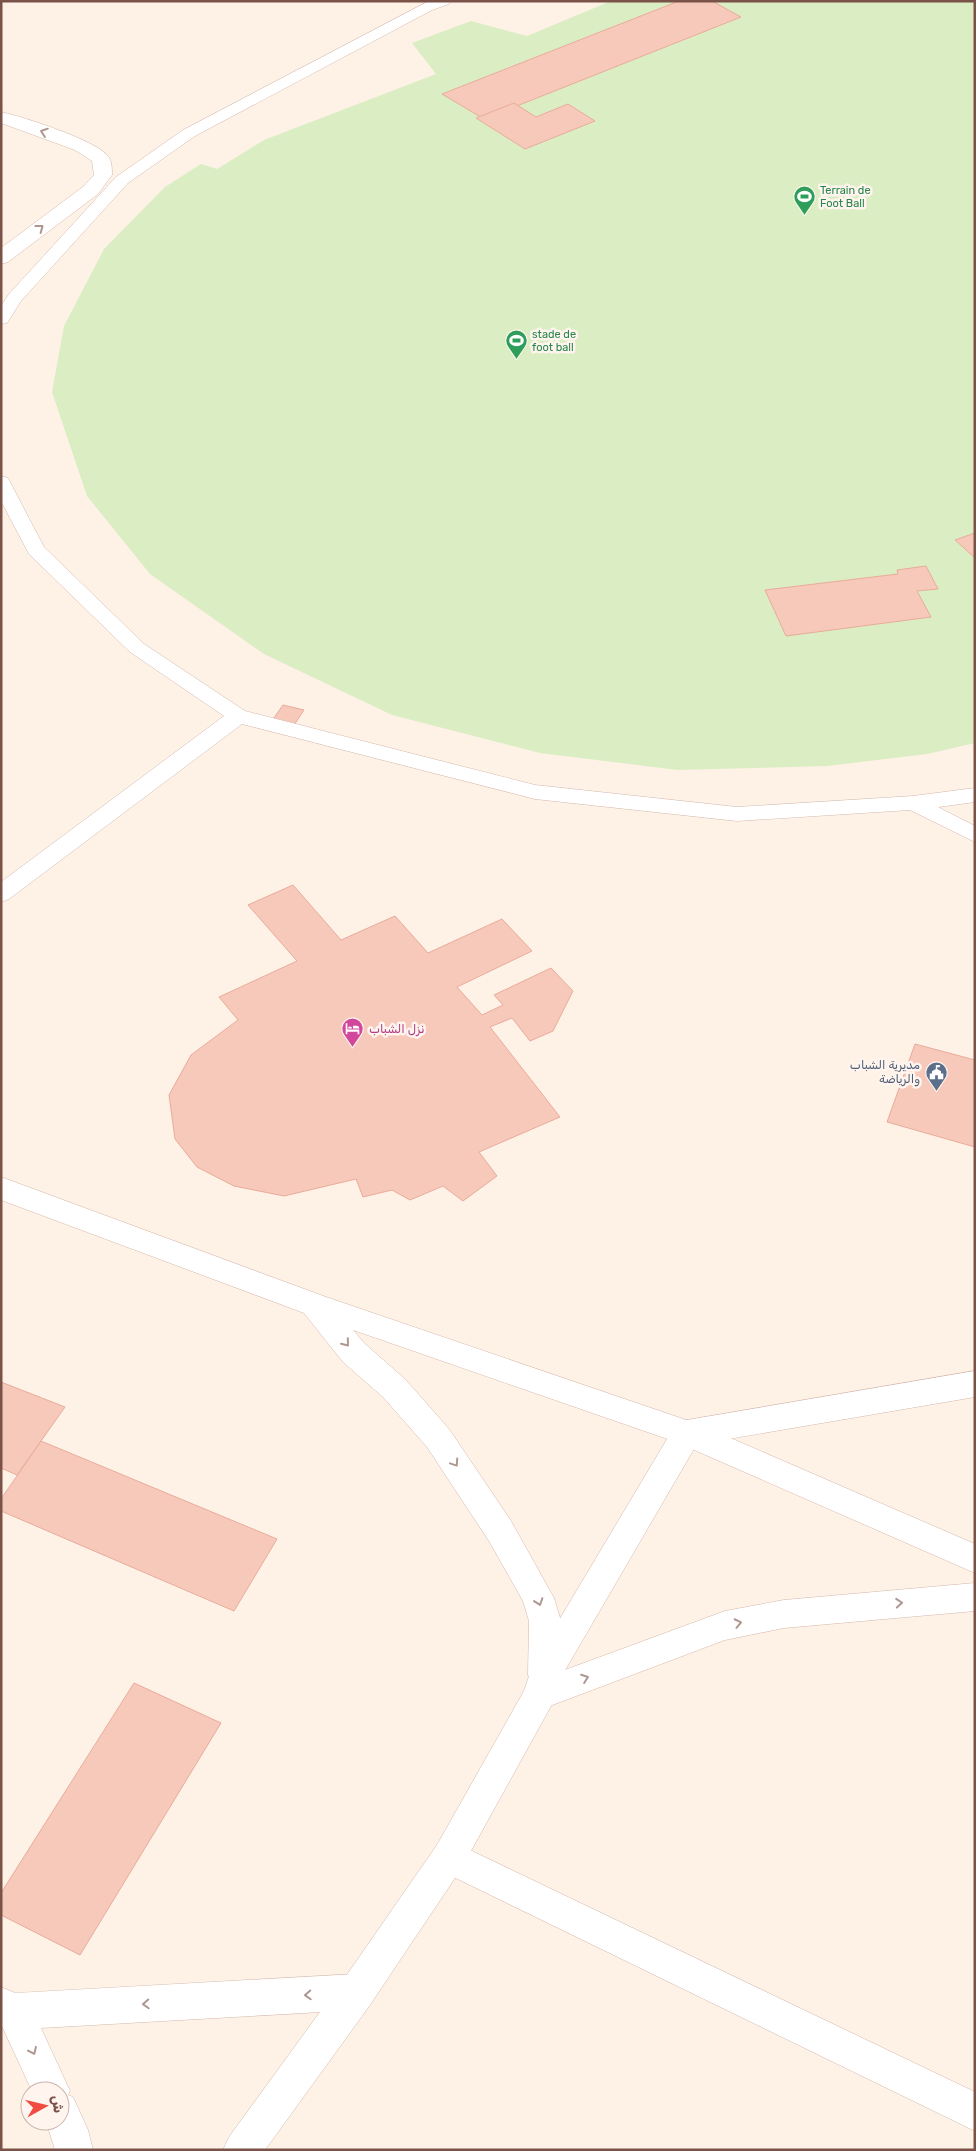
<svg xmlns="http://www.w3.org/2000/svg" width="976" height="2151" font-family="Rubik,'Noto Sans Arabic',sans-serif">
<rect width="100%" height="100%" fill="#fef1e6"/>
<path fill="#dbedc3" d="M611 1H975V743L927 754 827 766 678 770 540 753 392 715 264 654 150 574 87 496 52 392 64 326 104 249 165 187 201 164 217 169 264 140 436 74 412 43 471 21 527 36Z"/>
<g fill="#f6c9bb" stroke="#eaab9a">
<path d="M679 1H712L741 17 484 119 442 94Z"/>
<path d="M514 103 536 117 568 104 595 121 525 149 476 118Z"/>
<path d="M975 533V558L955 540Z"/>
<path d="M926 566 938 589 917 591 931 617 786 636 765 590 898 574 897 570Z"/>
<path d="M283 705 304 710 292 728 271 722Z"/>
<path d="M293 885 341 940 395 916 428 953 502 919 532 951 457 987 482 1015 503 1005 494 995 551 968 573 991 553 1031 530 1041 512 1018 490 1027 560 1117 479 1152 497 1176 463 1201 443 1186 410 1200 392 1190 363 1197 356 1179 284 1196 234 1186 197 1167 175 1139 169 1095 191 1055 238 1020 219 997 297 961 248 905Z"/>
<path d="M915 1044 975 1060V1147L887 1122Z"/>
<path d="M1 1382 65 1407 17 1475 1 1468Z"/>
<path d="M41 1441 277 1539 234 1611 1 1511V1499Z"/>
<path d="M134 1683 221 1723 80 1955 1 1915V1893Z"/>
</g>
<g fill="none" stroke-linecap="round" stroke-linejoin="round">
<defs>
<g id="service">
<path d="M429 1H451L449 4 432 10 195 136 128 183 21 301 7 323 1 324V306L9 294 116 177 183 130Z"/>
<path d="M1 476 8 478 10 482 44 547 144 644 245 711 535 785 737 807 913 796 975 788V802L938 807 975 826V842L910 810 737 821 535 799 242 724 9 899 1 902V882L224 716 130 652 29 554 1 501Z"/>
</g>
<g id="minor">
<path d="M1 112C24 117 95 140 108 156 112 161 112 169 112 175L98 194 8 262 1 264V248L84 186 94 175 92 161 75 150 1 123Z"/>
<path d="M975 1371V1397L687 1446 676 1442 672 1433 676 1424 687 1420Z"/>
<path d="M449 1840 975 2092V2131L437 1869 431 1857 437 1845Z"/>
<path d="M357 1974 370 1979 375 1992 370 2005 357 2010 41 2028 70 2091 68 2095 73 2097 88 2130 93 2150H55L46 2121H60V2091H32L1 2024V1987L15 1993Z"/>
</g>
<path id="tertiary" d="M687 1420 698 1424 702 1433 698 1442 560 1679 551 1706 461 1869 370 2005 265 2150H223L229 2137 344 1979 437 1845 524 1691 533 1664 676 1424Z"/>
<path id="secondary" d="M1 1177 326 1297 698 1424 975 1544V1573L676 1442 353 1330 365 1344 405 1379 449 1429 511 1521 554 1598 561 1621 562 1671 725 1611 784 1600 975 1583V1611L784 1628 725 1640 539 1710 527 1706 522 1695 527 1684 532 1683 528 1675 529 1621 523 1601 489 1541 427 1447 383 1397 343 1362 304 1313 1 1200Z"/>
</defs>
<use href="#service" stroke="#d4b8ad" stroke-width="1"/>
<use href="#minor" stroke="#d4b8ad" stroke-width="1"/>
<use href="#tertiary" stroke="#d4b8ad" stroke-width="1"/>
<use href="#secondary" stroke="#d7b7aa" stroke-width="1"/>
<use href="#service" fill="#fff" fill-rule="evenodd"/>
<use href="#minor" fill="#fff" fill-rule="evenodd"/>
<use href="#tertiary" fill="#fff" fill-rule="evenodd"/>
<use href="#secondary" fill="#fff" fill-rule="evenodd"/>
</g>
<defs><path id="oneway-chevron" d="M-2-3.5L2.5 0L-2 3.5" fill="none" stroke-width="1.6" stroke-linecap="round" stroke-linejoin="round" transform="scale(1.25)"/></defs>
<g stroke="#af9791">
<use href="#oneway-chevron" transform="translate(44 132) rotate(-161)"/>
<use href="#oneway-chevron" transform="translate(40 228) rotate(-37)"/>
<use href="#oneway-chevron" transform="translate(346 1343) rotate(51)"/>
<use href="#oneway-chevron" transform="translate(455 1463) rotate(56)"/>
<use href="#oneway-chevron" transform="translate(539 1602) rotate(71)"/>
<use href="#oneway-chevron" transform="translate(899 1603) rotate(-4)"/>
<use href="#oneway-chevron" transform="translate(738 1623) rotate(-12)"/>
<use href="#oneway-chevron" transform="translate(585 1678) rotate(-20)"/>
<use href="#oneway-chevron" transform="translate(308 1995) rotate(177)"/>
<use href="#oneway-chevron" transform="translate(146 2004) rotate(177)"/>
<use href="#oneway-chevron" transform="translate(33 2051) rotate(65)"/>
</g>
<defs>
<symbol id="stadium-pin" viewBox="-11 -11 22 30"><path d="M0 17L-7.5 6A9.5 9.5 0 1 1 7.5 6Z" fill="#2e9e5b" stroke="#fff5ee"/><path d="M0-5a6.5 5 0 1 0 0 10a6.5 5 0 1 0 0-10ZM-3.5-1.8h7v3.6h-7Z" fill="#fff"/></symbol>
<symbol id="hotel-pin" viewBox="-11 -11 22 30"><path d="M0 17L-7.5 6A9.5 9.5 0 1 1 7.5 6Z" fill="#d1479c" stroke="#fff5ee"/><path d="M-6-4.5h1.5V1H6V5H4.5V3h-9V5H-6ZM-4 0a1.8 1.8 0 1 1 3.6 0ZM.5 0V-2.5h3Q6-2.5 6 0Z" fill="#fff"/></symbol>
<symbol id="civic-pin" viewBox="-11 -11 22 30"><path d="M0 17L-7.5 6A9.5 9.5 0 1 1 7.5 6Z" fill="#5c6f8a" stroke="#fff5ee"/><path d="M-.6-6.5H3V-4.5H.6V-3L4-1V1h2V6H-6V1h2V-1L-.6-3ZM-1.2 2.5V6h2.4V2.5Z" fill="#fff"/></symbol>
</defs>
<g fill-rule="evenodd">
<use href="#stadium-pin" x="792" y="184" width="25" height="34"/>
<use href="#stadium-pin" x="504" y="328" width="25" height="34"/>
<use href="#hotel-pin" x="340" y="1016" width="25" height="34"/>
<use href="#civic-pin" x="924" y="1060" width="25" height="34"/>
</g>
<g text-anchor="middle" stroke-width="5" stroke-linejoin="round" paint-order="stroke">
<g font-size="11" fill="#27864d" stroke="#fff5ee" text-anchor="start">
<text x="820" y="194">Terrain de<tspan x="820" dy="13">Foot Ball</tspan></text>
<text x="532" y="338">stade de<tspan x="532" dy="13">foot ball</tspan></text>
</g>
<g font-size="12" fill="#b23c85" stroke="#fff5ee" text-anchor="start">
<text x="369" y="1033">نزل الشباب</text>
</g>
<g font-size="12" fill="#4e5e75" stroke="#fff5ee" text-anchor="end">
<text x="920" y="1069">مديرية الشباب<tspan x="920" dy="14">والرياضة</tspan></text>
</g>
</g>
<rect width="976" height="2151" fill="none" stroke="#7a5248" stroke-width="5"/>
<g transform="translate(45 2106) rotate(82)"><circle r="24" fill="#fff5ee" stroke="#cab4ac"/>
<path d="M0-4L9 19L0 12L-9 19Z" fill="#f14c42"/>
<text y="-8" font-size="14" font-weight="bold" text-anchor="middle" fill="#7a5248">ش</text>
</g>
</svg>
